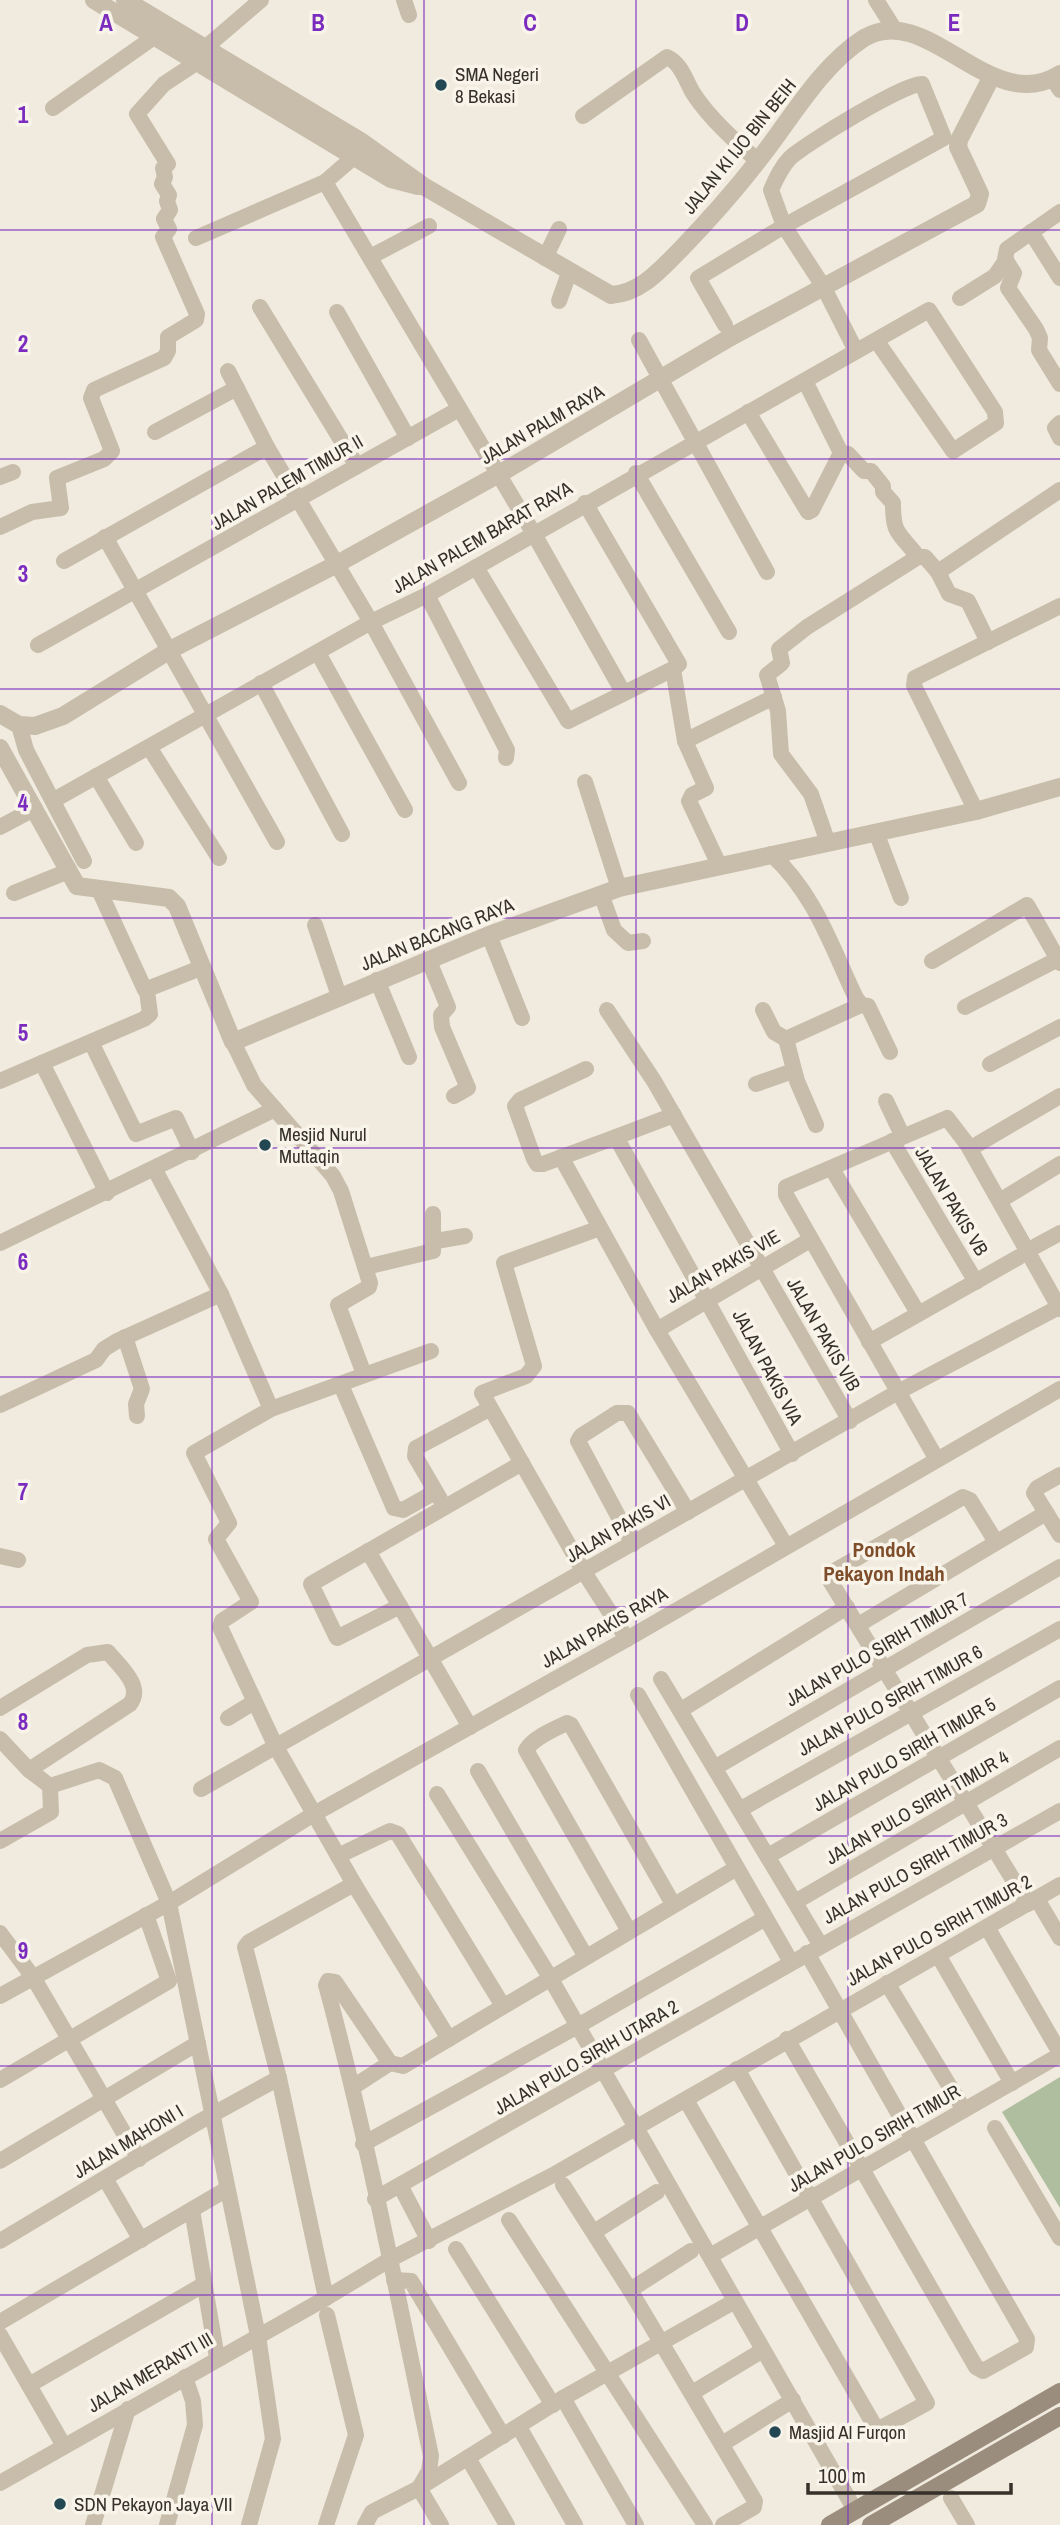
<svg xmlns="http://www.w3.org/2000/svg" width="1060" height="2525" font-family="'Archivo Narrow',sans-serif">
<rect width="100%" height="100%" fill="#f0ebde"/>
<path fill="#aebe9f" d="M1060 2077V2208L1002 2112Z"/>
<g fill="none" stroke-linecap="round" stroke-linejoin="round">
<g stroke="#c8bdab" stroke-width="16">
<path d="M404 0 409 15"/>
<path d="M876 0 893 27"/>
<path d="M205 48 261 0"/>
<path d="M1053 79 1060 90"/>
<path d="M53 108 164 30"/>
<path d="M583 116 667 57C681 63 686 81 693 93 710 119 735 141 758 161"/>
<path d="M325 182 534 534 623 692"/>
<path d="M1060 212 1007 249 1005 259 1014 273 1008 288 1036 329 1040 338 1039 350 1060 384"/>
<path d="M1031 232 1060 278"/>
<path d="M196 238 325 182 355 156"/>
<path d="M370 257 429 226"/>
<path d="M545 258 559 229"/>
<path d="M960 298 995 276 1006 260"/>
<path d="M559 301 569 273"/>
<path d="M260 307 357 466"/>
<path d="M337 312 408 438"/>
<path d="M725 325 698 278 784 226 944 138 922 84C906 82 805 144 790 158 781 167 776 179 771 190L784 226 823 286 856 351"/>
<path d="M639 340 767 572"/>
<path d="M228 371 267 447 371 622 459 783"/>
<path d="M805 381 841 453 848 454 864 471H871L883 486V492L893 503C893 535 898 531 918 557H925L938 572 949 594 968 601 988 642"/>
<path d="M748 412 808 512 812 510 841 453"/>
<path d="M1060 423 1055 428 1060 438"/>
<path d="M155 432 237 388"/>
<path d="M636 473 729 632"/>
<path d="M0 477 13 472"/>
<path d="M0 527 32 512 61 508 57 478 104 459 112 451 91 398 94 390 164 358 168 351V337L196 320 197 314 163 237 169 229 164 219 170 210 167 201 169 195 162 184 165 177 163 168 168 164 137 114 164 84 199 61"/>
<path d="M105 537 277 842"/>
<path d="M64 561 267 447"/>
<path d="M476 567 568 721 673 669 679 664 585 503"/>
<path d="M938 572 1060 490"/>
<path d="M427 595 507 750 506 758"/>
<path d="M38 645 459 409"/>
<path d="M318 653 405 810"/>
<path d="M673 669 685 741 706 788 692 795 689 801 720 867"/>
<path d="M261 683 342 834"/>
<path d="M19 725 26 750 84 861"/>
<path d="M685 741 774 697"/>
<path d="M149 747 219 858"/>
<path d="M96 776 136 843"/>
<path d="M585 782 619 888"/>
<path d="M54 800 371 622 427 595 929 310 995 412 996 423 953 451 876 340"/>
<path d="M976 811 914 686 915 678 1060 606"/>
<path d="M0 827 34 809"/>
<path d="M876 832 901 898"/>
<path d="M828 843 811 794 781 754 778 711 767 675 782 663 779 649 807 627 918 557"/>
<path d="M771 854C815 894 831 946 856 998L861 1005 868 1006 890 1052"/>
<path d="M99 890 145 990 203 967"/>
<path d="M14 893 66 872"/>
<path d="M601 894 614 930 628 943 643 941"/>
<path d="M315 925 339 996"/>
<path d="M489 935 522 1018"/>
<path d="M429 961 448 1007 441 1015 442 1027 468 1088 454 1096"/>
<path d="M932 961 1027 905 1060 963"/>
<path d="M377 980 409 1057"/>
<path d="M965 1007 1058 959"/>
<path d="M607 1010 654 1081 850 1421"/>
<path d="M763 1010 774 1032 786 1039"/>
<path d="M91 1042 136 1134 176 1118 192 1152"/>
<path d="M233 1042 254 1085 333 1176 341 1191 370 1283 369 1287 338 1305 364 1374"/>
<path d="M42 1063 107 1193"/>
<path d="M990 1064 1060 1027"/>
<path d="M586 1069 520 1100 515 1106 534 1159 537 1164H543L616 1137"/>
<path d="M0 1081 144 1019 150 1014 147 991"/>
<path d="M756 1084 793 1071"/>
<path d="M886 1101 902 1135"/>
<path d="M674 1115 616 1137 792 1454"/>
<path d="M816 1125 797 1081 786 1039 861 1005"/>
<path d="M892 1141 976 1282"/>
<path d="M978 1144 1060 1096"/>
<path d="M561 1157 657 1330 786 1546"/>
<path d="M832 1169 918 1313"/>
<path d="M155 1170 221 1294 271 1409"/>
<path d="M1006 1197 1060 1164"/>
<path d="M600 1228 504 1263 534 1366 526 1376 482 1393 584 1572 627 1639"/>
<path d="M436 1241 465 1236"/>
<path d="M0 1243 275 1109"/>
<path d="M1036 1246 1060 1233"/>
<path d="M366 1267 433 1251V1214"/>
<path d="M657 1330 810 1240"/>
<path d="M125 1337 142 1389 136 1404 137 1416"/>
<path d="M869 1342 1019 1257"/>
<path d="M431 1351 271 1409 194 1453 229 1523 216 1539 251 1602 222 1621 220 1627 276 1747 354 1884 449 2039"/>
<path d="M341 1385 394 1508 403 1510 435 1492"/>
<path d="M0 1405 96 1360 104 1349 117 1341 221 1294"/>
<path d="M936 1458 786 1195V1187L947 1118 967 1144 1060 1309"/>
<path d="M1060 1475 1037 1488 1034 1493 1060 1535"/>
<path d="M440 1499 415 1456 416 1448 489 1409"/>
<path d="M996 1542 970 1500 963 1497 831 1573 829 1579 1028 1904"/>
<path d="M633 1544 578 1441 581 1436 617 1413H628L688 1512"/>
<path d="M368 1551 470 1727"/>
<path d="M0 1556 18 1560"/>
<path d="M400 1606 337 1638 311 1584 522 1463"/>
<path d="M858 1625 1046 1513"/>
<path d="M661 1679 821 1946"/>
<path d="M638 1695 791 1962"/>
<path d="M0 1708 87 1655 108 1652C119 1666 144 1686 130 1704L29 1770 0 1739"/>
<path d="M681 1710 847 1607"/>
<path d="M228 1718 254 1702"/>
<path d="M716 1767 1060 1567"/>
<path d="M478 1771 586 1957"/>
<path d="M50 1786 99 1770 115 1778 169 1903 258 2336 273 2439 249 2525"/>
<path d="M201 1789 898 1392 1059 1307"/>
<path d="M437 1794 548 1974 855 2510"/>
<path d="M741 1809 1060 1629"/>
<path d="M0 1841 51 1812 50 1786 29 1770"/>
<path d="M338 1856 390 1831 398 1834 503 2006"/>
<path d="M768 1856 1060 1688"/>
<path d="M1037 1899 1060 1938"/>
<path d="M795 1902 1060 1748"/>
<path d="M987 1927 1060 2053"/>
<path d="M629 1931 526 1750C533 1738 554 1729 567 1723L571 1725 673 1904"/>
<path d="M0 1933 33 1977 139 2159"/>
<path d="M938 1955 1012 2083"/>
<path d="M887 1983 964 2110"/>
<path d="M0 1996 169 1903 314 1814 627 1639 1060 1389"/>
<path d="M787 2039 976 2367 983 2371 1026 2347 1027 2339 807 1953"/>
<path d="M390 2063 335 1982 328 1981 326 1985C368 2140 398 2299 431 2456L429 2471 419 2488"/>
<path d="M0 2080 169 1981 146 1915"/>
<path d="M353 2087 390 2063 403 2066 735 1869"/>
<path d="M686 2100 877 2430 927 2403 737 2069"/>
<path d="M995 2128 1060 2238"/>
<path d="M363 2144 576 2027 764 1919"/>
<path d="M0 2161 198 2043"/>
<path d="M106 2180 141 2240"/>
<path d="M563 2185 630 2290 755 2501 754 2507 723 2525"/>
<path d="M401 2187 429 2241"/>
<path d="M375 2199 1060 1811"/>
<path d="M192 2210 217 2358"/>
<path d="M509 2220 705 2525"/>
<path d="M594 2232 657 2192"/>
<path d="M0 2241 197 2123 279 2078"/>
<path d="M456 2249 553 2405"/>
<path d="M710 2256 1060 2055"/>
<path d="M394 2280 411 2281 503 2436"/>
<path d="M630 2290 691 2251"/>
<path d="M326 2298 279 2078 245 1947 249 1942 354 1884"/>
<path d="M0 2322 227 2189"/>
<path d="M0 2335 64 2446"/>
<path d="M29 2385 203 2285"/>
<path d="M692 2393 763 2350"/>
<path d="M563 2398 636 2525"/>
<path d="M519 2427 575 2525"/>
<path d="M722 2444 793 2400"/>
<path d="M468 2458 507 2525"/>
<path d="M0 2483 326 2298 389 2260 555 2174 1060 1885"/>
<path d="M419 2488 441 2525"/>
<path d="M951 2498 967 2525"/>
<path d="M93 2525 128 2409"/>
<path d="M167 2525 195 2425 193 2401 185 2377"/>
<path d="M326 2525 356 2435 327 2315"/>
<path d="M365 2525 372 2512 419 2488 563 2398 735 2301"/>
</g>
<g stroke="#c8bdab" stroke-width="18">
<path d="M94 0 391 179 418 186"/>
<path d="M125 0 362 142 425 187 611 295C641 293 660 270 680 250 707 222 733 193 757 162 791 120 818 68 864 38 928 0 990 118 1060 74"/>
<path d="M0 714 19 725 35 726 63 716 170 650 337 564 499 474 729 338 977 204 980 194 958 147 959 140 992 76"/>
<path d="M0 748 77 886 169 898 177 906 233 1042 489 935 619 888 976 811 1060 787"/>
</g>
<g stroke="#9b8d7d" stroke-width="18">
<path d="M830 2525 1060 2392"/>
<path d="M871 2525 1060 2416"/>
</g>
</g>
<path fill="none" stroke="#7b2cbf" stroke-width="2" stroke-opacity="0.55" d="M212 0V2525M424 0V2525M636 0V2525M848 0V2525M0 230H1060M0 459H1060M0 689H1060M0 918H1060M0 1148H1060M0 1377H1060M0 1607H1060M0 1836H1060M0 2066H1060M0 2295H1060"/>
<g fill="#234854" stroke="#f8f4ea" stroke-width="2.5">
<circle cx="441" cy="85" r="7"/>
<circle cx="265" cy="1145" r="7"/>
<circle cx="775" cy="2432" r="7"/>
<circle cx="60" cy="2504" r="7"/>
</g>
<g text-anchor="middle" stroke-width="7" stroke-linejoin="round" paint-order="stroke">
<g font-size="19" fill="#36302a" stroke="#f8f4ea" text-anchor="start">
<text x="455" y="81">SMA Negeri<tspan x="455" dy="22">8 Bekasi</tspan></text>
<text x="279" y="1141">Mesjid Nurul<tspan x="279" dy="22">Muttaqin</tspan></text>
<text x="789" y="2439">Masjid Al Furqon</text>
<text x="74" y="2511">SDN Pekayon Jaya VII</text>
</g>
<g font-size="19" fill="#36302a" stroke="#f8f4ea">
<text transform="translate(739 146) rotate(-51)" y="7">JALAN KI IJO BIN BEIH</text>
<text transform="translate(542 424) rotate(-30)" y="7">JALAN PALM RAYA</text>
<text transform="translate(287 482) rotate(-30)" y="7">JALAN PALEM TIMUR II</text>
<text transform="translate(482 537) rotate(-30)" y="7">JALAN PALEM BARAT RAYA</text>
<text transform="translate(437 934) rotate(-22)" y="7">JALAN BACANG RAYA</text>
<text transform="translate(952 1201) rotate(59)" y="7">JALAN PAKIS VB</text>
<text transform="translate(723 1266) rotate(-30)" y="7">JALAN PAKIS VIE</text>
<text transform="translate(824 1334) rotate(60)" y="7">JALAN PAKIS VIB</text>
<text transform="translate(768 1367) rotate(62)" y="7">JALAN PAKIS VIA</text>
<text transform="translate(618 1528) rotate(-30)" y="7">JALAN PAKIS VI</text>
<text transform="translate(604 1627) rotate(-30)" y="7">JALAN PAKIS RAYA</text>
<text transform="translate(877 1649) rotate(-30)" y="7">JALAN PULO SIRIH TIMUR 7</text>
<text transform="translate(890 1700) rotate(-29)" y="7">JALAN PULO SIRIH TIMUR 6</text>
<text transform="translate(904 1754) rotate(-30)" y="7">JALAN PULO SIRIH TIMUR 5</text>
<text transform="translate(917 1807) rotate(-30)" y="7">JALAN PULO SIRIH TIMUR 4</text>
<text transform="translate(915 1868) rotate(-29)" y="7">JALAN PULO SIRIH TIMUR 3</text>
<text transform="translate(939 1930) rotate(-29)" y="7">JALAN PULO SIRIH TIMUR 2</text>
<text transform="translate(586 2057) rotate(-30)" y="7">JALAN PULO SIRIH UTARA 2</text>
<text transform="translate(874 2138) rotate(-30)" y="7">JALAN PULO SIRIH TIMUR</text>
<text transform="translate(128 2141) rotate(-31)" y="7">JALAN MAHONI I</text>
<text transform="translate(150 2372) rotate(-30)" y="7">JALAN MERANTI III</text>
</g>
<g font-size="21" font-weight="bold" fill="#7e4d2a" stroke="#f8f4ea">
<text x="884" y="1557">Pondok<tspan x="884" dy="24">Pekayon Indah</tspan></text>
</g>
</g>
<g font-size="23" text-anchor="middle" font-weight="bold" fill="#7b2cbf" stroke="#f8f4ea" stroke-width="7" stroke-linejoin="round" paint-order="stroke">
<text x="106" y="31">A</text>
<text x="318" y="31">B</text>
<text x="530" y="31">C</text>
<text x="742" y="31">D</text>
<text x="954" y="31">E</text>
<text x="23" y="123">1</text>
<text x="23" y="352">2</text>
<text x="23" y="582">3</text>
<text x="23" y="811">4</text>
<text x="23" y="1041">5</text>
<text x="23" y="1270">6</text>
<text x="23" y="1500">7</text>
<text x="23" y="1730">8</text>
<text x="23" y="1959">9</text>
</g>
<path d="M808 2483v10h203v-10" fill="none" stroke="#36302a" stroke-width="3.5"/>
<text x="818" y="2483" font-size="21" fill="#36302a" stroke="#f8f4ea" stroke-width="5" paint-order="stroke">100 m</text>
</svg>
